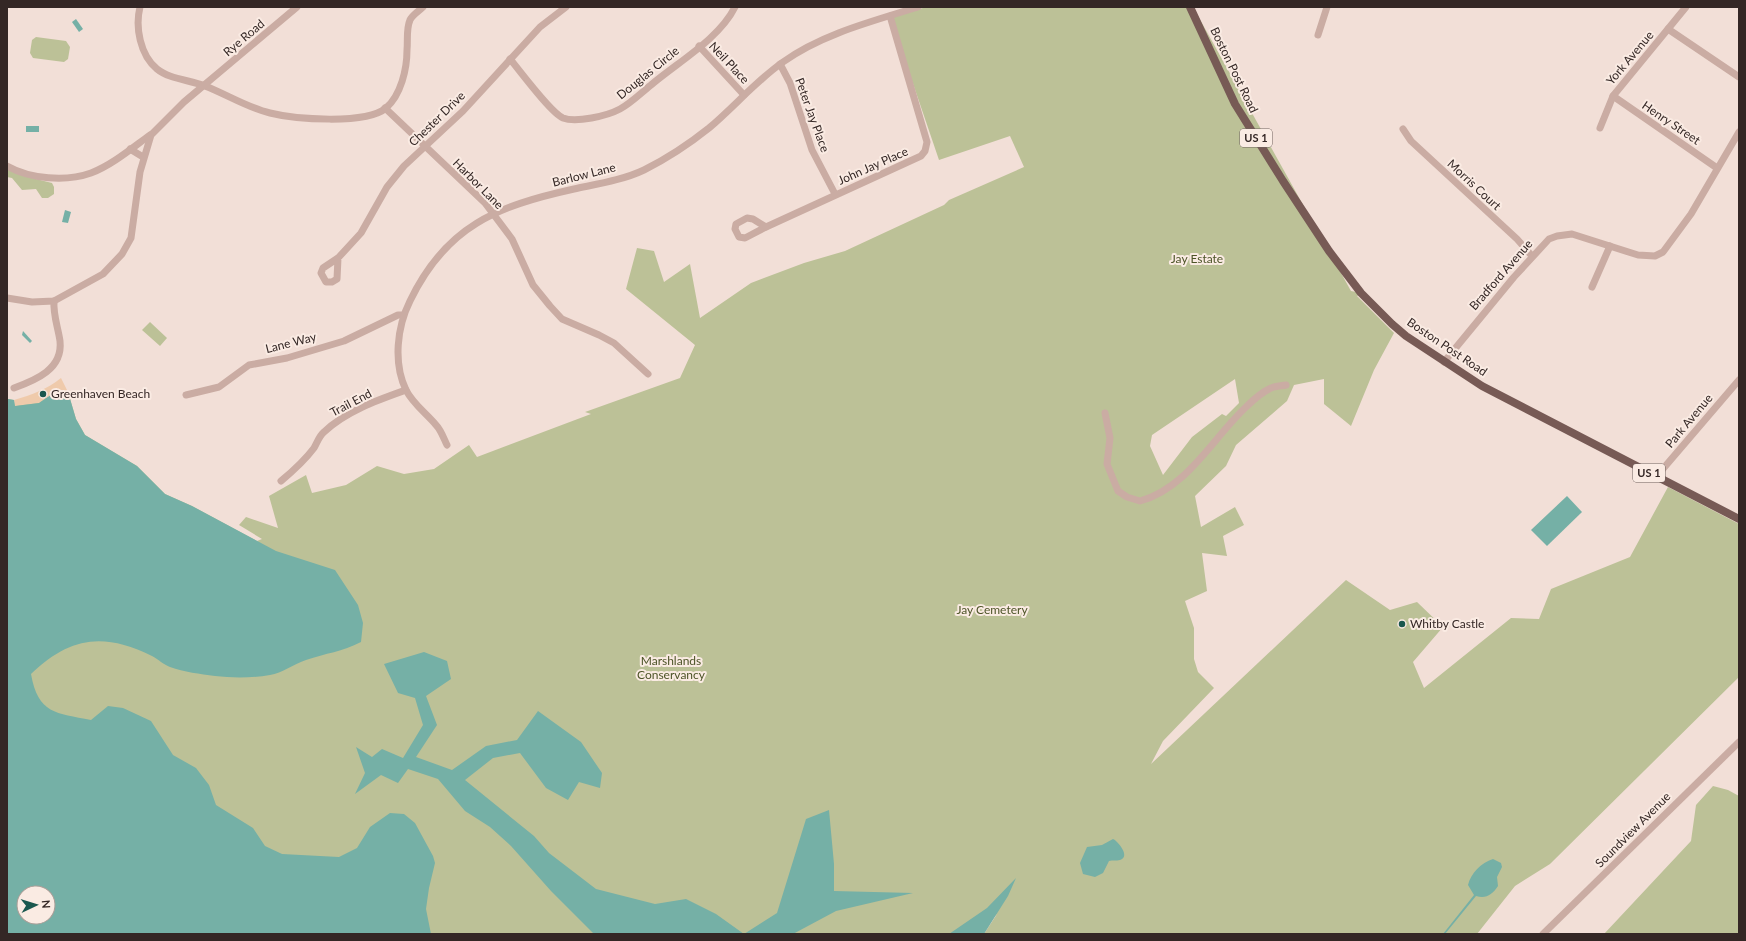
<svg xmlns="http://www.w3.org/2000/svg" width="1746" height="941" font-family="Lato,sans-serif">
<rect width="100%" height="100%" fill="#f2dfd7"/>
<g fill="#bcc197" fill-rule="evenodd">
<path d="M927 7H1193L1351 291 1361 293 1357 296 1394 333 1374 370 1351 426 1324 404V379L1294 385 1287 401 1236 445 1226 466 1195 496 1201 527 1235 507 1244 525 1223 536 1227 556 1202 553 1207 591 1185 601 1194 628V659L1198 672 1214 688 1163 741 1151 764 1346 580 1390 610 1417 602 1443 627 1413 662 1424 688 1511 618 1539 619 1551 589 1630 557 1668 487 1739 524V677L1550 864 1515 886 1477 934H984L997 914 976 934H344L53 771 25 678 7 450V393L8 399 14 400 15 406 68 392 76 419 85 435 137 466 165 494 192 506 257 541 262 539 239 525 246 517 278 528 269 496 306 475 312 493 346 485 377 466 404 474 434 469 469 445 477 457 591 414 585 412 680 378 695 345 626 289 637 248 654 251 664 282 690 264 700 318 751 283 804 263 845 251 944 205 949 200 1024 167 1010 136 939 160 890 16ZM1235 379 1239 403 1226 416 1222 414 1192 437 1163 475 1150 446 1152 435Z"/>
<path d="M36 37 66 41 70 47 68 59 64 62 33 58 30 53 32 40Z"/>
<path d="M7 169 32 178 52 183 54 187V194L48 198H42L36 189 22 190 12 178 7 177Z"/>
<path d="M150 322 167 338 160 346 142 330Z"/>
<path d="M1713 786 1728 790 1739 796V934H1604L1691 841 1696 805Z"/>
</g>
<path fill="#efcaab" d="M61 378 68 392 58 390 39 403 15 406 14 400C32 395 47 389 61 378Z"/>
<g fill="#75b0a6" fill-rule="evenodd">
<path d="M76 19 83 29 79 32 72 22Z"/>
<rect x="26" y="126" width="13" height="6"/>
<path d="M65 210 71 212 68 223 62 222Z"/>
<path d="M23 331 32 341 30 343 22 335Z"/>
<path d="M58 390 68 392 76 419 85 435 137 466 165 494 192 506 276 551 335 570 358 605 363 623 361 642C342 652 326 653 306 660 294 664 282 673 270 675 253 678 232 678 215 676 200 674 184 672 170 667 164 665 158 659 152 656 103 632 70 637 31 674 38 714 56 713 91 720L108 706 123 708 151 721 173 755 196 768 209 785 216 805 253 828 265 846 282 854 339 857 357 848 370 827 390 813 404 814 415 823 433 856 435 863 429 888 426 909 431 934H7V393L8 399 14 400 15 406 39 403ZM24 893H48V917H24Z"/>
<path d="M1567 496 1582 512 1547 546 1531 530Z"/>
<path d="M424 652 447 661 451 679 426 696 437 725 416 757 452 770 486 746 517 740 538 711 581 742 602 773 600 788 579 782 568 800 546 788 520 753 493 758 465 780 534 836 549 853 596 889 655 904 686 899 716 914 744 934 777 913 806 819 829 810 834 864V891L913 893 836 911 793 934H594L551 891 511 846 490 827 465 811 438 779 408 769 398 783 381 775 355 794 365 773 356 747 372 757 382 749 403 758 423 725 415 698 398 693 384 664Z"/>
<path d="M1113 839C1118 841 1131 857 1120 860 1116 861 1113 860 1109 861L1103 873 1095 877 1083 874 1080 863 1087 847 1102 845Z"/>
<path d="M1493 859 1501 863 1502 867 1497 877 1498 886C1492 895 1486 899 1476 896L1445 934H1443L1474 895 1468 885C1471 873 1481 863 1493 859Z"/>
<path d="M1016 878 1008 896 984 934H949L987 908Z"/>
</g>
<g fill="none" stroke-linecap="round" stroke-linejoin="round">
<g stroke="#caaca3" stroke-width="7">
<path d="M140 7C135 27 140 55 157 69 169 79 190 80 205 86 226 94 248 108 270 113 294 119 366 125 386 108 401 95 407 69 407 50 408 40 406 29 410 20 412 15 419 11 423 7"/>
<path d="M1668 29 1739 77"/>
<path d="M1318 35 1327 7"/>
<path d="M699 46 744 95"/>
<path d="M510 59C520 71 551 113 563 118 576 123 607 116 620 109 631 103 641 93 651 85 678 62 719 39 735 7"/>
<path d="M780 64 790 83 812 150 835 194"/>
<path d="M1613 96 1717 168"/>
<path d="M385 108 485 203 512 239 533 285 550 306 562 319 599 335 614 343 648 374"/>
<path d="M1600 128 1613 96 1686 7"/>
<path d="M1403 129 1411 141 1517 239 1532 256"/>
<path d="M130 149 143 157"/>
<path d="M7 166C30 179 66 182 91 173 112 165 132 148 150 135"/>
<path d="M747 218 753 219 766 227 745 238 739 237 735 229 736 224Z"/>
<path d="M766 227 921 156 925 151 927 142 890 16"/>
<path d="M338 258 337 279 332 282H326L321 273 323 268 338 258 361 233 387 187 404 166 463 111 540 27 566 7"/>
<path d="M1592 287 1610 246"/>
<path d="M7 298 32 302 54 301 103 274 122 254 131 238 140 172 151 135 184 102 297 7"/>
<path d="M1444 362 1514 277 1549 239 1557 236 1572 234 1638 255 1655 256 1663 252 1691 214 1739 132"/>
<path d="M14 388C36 380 63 369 60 341 58 327 53 315 54 301"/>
<path d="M186 395 219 387 249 365 287 358 344 341 398 315H403"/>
<path d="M1105 413 1110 438 1107 464 1118 491 1127 497 1140 501C1187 488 1212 439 1246 407 1253 400 1262 392 1271 388 1275 386 1281 386 1286 385"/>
<path d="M447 445C444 439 441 430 436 425 426 413 413 404 406 390 393 363 397 327 410 301 446 226 497 206 574 189 597 184 623 180 644 170 666 159 689 144 709 128 734 107 756 81 783 62 822 34 873 21 918 7"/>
<path d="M1656 477 1739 380"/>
<path d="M281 481C293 471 305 460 314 448 317 443 319 436 324 432 346 411 378 400 406 390"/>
<path d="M1543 934 1739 742"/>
</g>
<path stroke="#775a55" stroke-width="8" d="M1190 7 1235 104 1283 181 1329 251 1361 293 1392 324 1406 336 1482 386 1739 519"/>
</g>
<g fill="#1a574e" stroke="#faebe3" stroke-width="1.5">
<circle cx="43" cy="394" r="4"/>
<circle cx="1402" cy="624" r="4"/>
</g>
<g text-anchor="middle" stroke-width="4" stroke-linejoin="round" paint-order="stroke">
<g fill="#faebe3" stroke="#6f625e" stroke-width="1">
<rect x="1240" y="129" width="32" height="18" rx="3"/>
<rect x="1633" y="464" width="32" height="18" rx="3"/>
</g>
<g font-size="11" font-weight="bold" fill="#342725">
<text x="1256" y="142">US 1</text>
<text x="1649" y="477">US 1</text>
</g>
<g font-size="12" fill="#342725" stroke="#faebe3">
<text transform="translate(244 38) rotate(-40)" y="4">Rye Road</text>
<text transform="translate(1630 58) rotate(-50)" y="4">York Avenue</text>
<text transform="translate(729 63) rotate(47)" y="4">Neil Place</text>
<text transform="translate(1234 70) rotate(64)" y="4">Boston Post Road</text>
<text transform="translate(648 73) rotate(-39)" y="4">Douglas Circle</text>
<text transform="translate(812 115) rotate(70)" y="4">Peter Jay Place</text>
<text transform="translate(437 119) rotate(-44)" y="4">Chester Drive</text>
<text transform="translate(1671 123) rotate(34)" y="4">Henry Street</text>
<text transform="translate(873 166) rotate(-24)" y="4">John Jay Place</text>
<text transform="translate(584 175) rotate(-14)" y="4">Barlow Lane</text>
<text transform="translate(478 184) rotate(45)" y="4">Harbor Lane</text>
<text transform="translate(1474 185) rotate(43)" y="4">Morris Court</text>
<text transform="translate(1501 275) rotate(-49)" y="4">Bradford Avenue</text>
<text transform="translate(291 343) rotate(-14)" y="4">Lane Way</text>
<text transform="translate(1447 347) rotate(34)" y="4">Boston Post Road</text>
<text transform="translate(351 403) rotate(-28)" y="4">Trail End</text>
<text transform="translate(1689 421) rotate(-50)" y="4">Park Avenue</text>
<text transform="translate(1633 830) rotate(-45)" y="4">Soundview Avenue</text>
</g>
<g font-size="12" fill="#4d5428" stroke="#faebe3">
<text x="1197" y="263">Jay Estate</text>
<text x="992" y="614">Jay Cemetery</text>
<text x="671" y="665">Marshlands<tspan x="671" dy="14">Conservancy</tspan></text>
</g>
<g font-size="12" fill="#342725" stroke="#faebe3" text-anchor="start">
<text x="51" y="398">Greenhaven Beach</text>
<text x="1410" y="628">Whitby Castle</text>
</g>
</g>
<rect width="1746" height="941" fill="none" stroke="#342725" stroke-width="16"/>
<g transform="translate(36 905) rotate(86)"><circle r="19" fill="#faebe3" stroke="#ab9d97"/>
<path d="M0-3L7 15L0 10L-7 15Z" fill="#1a574e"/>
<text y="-6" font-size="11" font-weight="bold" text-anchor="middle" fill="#342725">N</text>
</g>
</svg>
